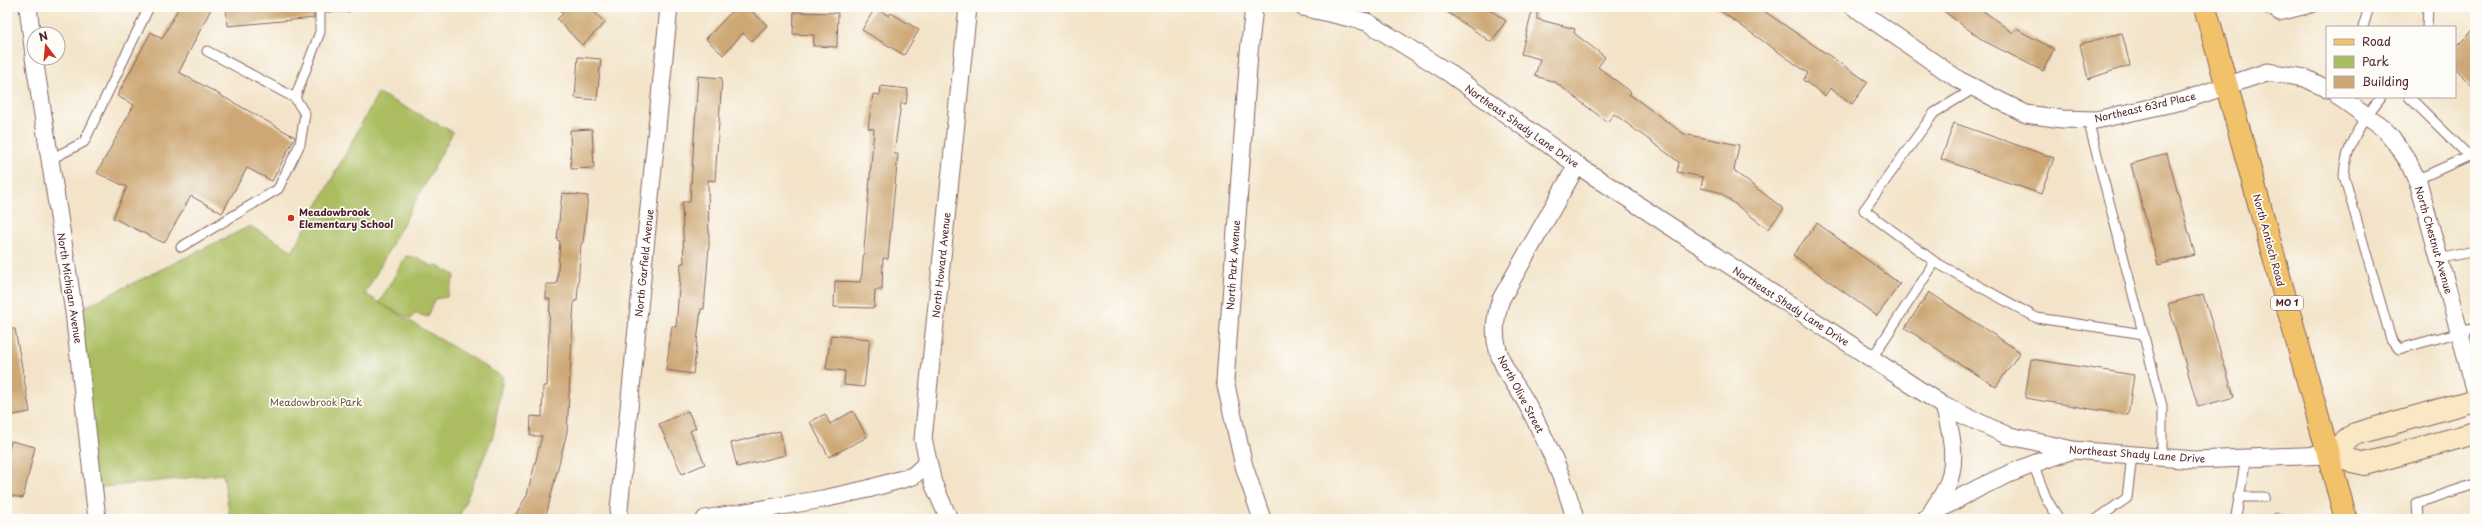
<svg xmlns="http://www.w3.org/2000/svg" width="2482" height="526" font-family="'Playpen Sans',sans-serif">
<rect width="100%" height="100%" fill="#fdfcf7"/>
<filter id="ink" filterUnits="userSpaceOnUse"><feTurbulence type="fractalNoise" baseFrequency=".025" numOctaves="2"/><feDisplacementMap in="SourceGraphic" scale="8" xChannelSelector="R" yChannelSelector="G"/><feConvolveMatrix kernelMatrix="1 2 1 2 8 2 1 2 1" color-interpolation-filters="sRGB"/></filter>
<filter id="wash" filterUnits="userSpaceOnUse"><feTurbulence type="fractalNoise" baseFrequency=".012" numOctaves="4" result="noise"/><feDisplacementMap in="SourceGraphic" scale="16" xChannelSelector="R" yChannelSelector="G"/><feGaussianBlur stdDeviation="0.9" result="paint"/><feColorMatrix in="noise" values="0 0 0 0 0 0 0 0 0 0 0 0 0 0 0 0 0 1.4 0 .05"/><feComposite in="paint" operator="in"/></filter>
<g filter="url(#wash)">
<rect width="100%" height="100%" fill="#f3e4c9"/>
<g fill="#abbd61" stroke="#7a6e46">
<path d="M378 93 453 132 365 294 503 377 493 436 458 519H230L223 474 87 489 74 312 250 226 293 251Z"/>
<path d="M406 256 419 258 431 266 436 265 455 275 447 297 435 299 428 317 414 313 411 319 379 303Z"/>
</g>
<g id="blocks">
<g fill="#cda876">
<path d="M179 7H212L179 72 295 137 272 181 247 168 222 213 191 196 164 243 113 218 127 187 97 173 134 105 117 96 151 32 162 39Z"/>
<path d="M226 7H314V18L228 26Z"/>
<path d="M556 7H590L605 23 582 45 557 19 563 14Z"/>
<path d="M736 7H747L767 25 752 41 743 33 723 55 706 39Z"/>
<path d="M1440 7H1486L1506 21 1491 42Z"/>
<path d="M1715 7H1758L1868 82 1852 104 1830 88 1825 96 1803 80 1808 73Z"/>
<path d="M1938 7H1978L2013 33 2016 29 2054 49 2043 71 1984 41Z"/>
<path d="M875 8 889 16 891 13 919 30 904 55 862 30Z"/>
<path d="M794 12 838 13 837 47 813 46 814 35 793 34Z"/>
<path d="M1532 12H1537V19L1575 29 1574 33 1605 57 1598 67 1631 92 1629 94 1684 134 1739 145 1734 171 1784 209 1768 229 1719 192 1701 188 1703 177 1677 172 1679 162 1614 114 1607 122 1555 82 1535 76 1540 59 1521 54Z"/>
<path d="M2475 28V89L2455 69V48Z"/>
<path d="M2122 33 2130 65 2088 79 2080 44Z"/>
<path d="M578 57 601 59 597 100 575 98Z"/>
<path d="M698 76 722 78 715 181 708 180 709 246 704 309H701L693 374 666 370 672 326 676 327 681 263H684L682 202H690Z"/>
<path d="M881 86 908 89 906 104 901 103 894 154H898L888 259 883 258 882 290H875L874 308 834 307 835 281 860 282 862 273 874 129 868 128 873 94 880 95Z"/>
<path d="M1954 123 2054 158 2041 194 1941 159Z"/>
<path d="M592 129 594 168 571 169 570 130Z"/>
<path d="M2167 154 2195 255 2158 265 2131 164Z"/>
<path d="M562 193 588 196 583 243H581L577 301H574L567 432 545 519H513L527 495 542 436H530L531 416 542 417 543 386H547L550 299H546V284H557L560 241 557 240Z"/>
<path d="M1817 223 1900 284 1877 316 1793 255Z"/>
<path d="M1929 292 2020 352 1996 387 1905 328Z"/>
<path d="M2203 294 2234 397 2198 407 2168 304Z"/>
<path d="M7 329H15L30 412 7 416Z"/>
<path d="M831 335 870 339 864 387 844 385 845 371 826 369Z"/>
<path d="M2031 359 2134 375 2128 415 2025 398Z"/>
<path d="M688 411 696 428 690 431 705 464 682 474 659 424Z"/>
<path d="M853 411 867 437 829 457 810 422 825 414 830 424Z"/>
<path d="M780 431 785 455 737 467 731 443Z"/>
<path d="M11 441 35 447 23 498 7 495V458Z"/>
</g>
</g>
</g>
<g filter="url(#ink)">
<use href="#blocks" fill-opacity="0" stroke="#856462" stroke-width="1"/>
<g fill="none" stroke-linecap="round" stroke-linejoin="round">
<defs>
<g id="lane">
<path d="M320 7H347"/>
<path d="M2265 7 2279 16 2315 7"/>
<path d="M2363 27 2369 7"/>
<path d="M2427 27 2428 7"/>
<path d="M207 51 295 98 320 32V8"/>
<path d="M1975 88 1934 113 1864 210 1935 262 2037 318 2144 334"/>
<path d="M2381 97C2362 121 2345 146 2344 176L2391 339 2399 349 2475 328"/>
<path d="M2409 97 2469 156 2416 180"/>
<path d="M2088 120 2162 406V457"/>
<path d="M49 160 84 142 149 7"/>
<path d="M181 247 278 189 300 144 305 114 295 98"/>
<path d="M2439 259 2474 251 2475 253"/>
<path d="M1872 358 1935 262"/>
<path d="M2033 464 2047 500 2059 519"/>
<path d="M2238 497H2264"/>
<path d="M2236 516 2246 458"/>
<path d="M2277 518 2278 519"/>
<path d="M2097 519 2127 498 2132 455"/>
<path d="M2418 519 2417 503 2475 484"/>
</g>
<g id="street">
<path d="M28 7 34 55"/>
<path d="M1254 7 1249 53 1225 381 1244 466 1262 519"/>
<path d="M1303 7 1367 22 1449 73 1577 165 1944 406 2006 435 2073 450 2194 460 2329 455"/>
<path d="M1854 7 1959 80 2026 114 2062 119 2096 120 2182 101 2267 72 2305 78 2327 89"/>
<path d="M34 58 74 312 97 519"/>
<path d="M2339 97 2383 128 2392 138 2408 161 2419 185 2475 389"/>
<path d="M1930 515C1935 505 1943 496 1947 486 1958 460 1951 431 1944 406"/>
<path d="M618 519 669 7"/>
<path d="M705 519 823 499 868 489 913 476 927 463"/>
<path d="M949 519 933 483 923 439 968 7"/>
<path d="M1575 519C1565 479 1546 440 1527 404 1517 386 1503 370 1498 350 1493 333 1495 316 1501 299L1577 165"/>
<path d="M1925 519C1971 488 2021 467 2073 450"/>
</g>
<g id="secondary">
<path d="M2329 455 2355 434 2475 400"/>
<path d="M2329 455 2365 464 2475 433"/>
</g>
<path id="primary" d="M2205 7 2346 519"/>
</defs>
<use href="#lane" stroke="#856462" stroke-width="11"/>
<use href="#street" stroke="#856462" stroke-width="19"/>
<use href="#secondary" stroke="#856462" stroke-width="24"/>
<use href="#primary" stroke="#856462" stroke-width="24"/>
<use href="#lane" stroke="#fff" stroke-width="9"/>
<use href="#street" stroke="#fff" stroke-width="17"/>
<use href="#secondary" stroke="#fae7c3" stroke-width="22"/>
<use href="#primary" stroke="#f2c26a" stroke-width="22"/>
</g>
</g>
<circle fill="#c8321e" stroke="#fdfcf7" stroke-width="1.5" cx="291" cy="218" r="4"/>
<g text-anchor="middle" stroke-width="3.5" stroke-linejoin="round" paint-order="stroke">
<rect fill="#fdfcf7" stroke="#806168" stroke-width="1" x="2271" y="296" width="32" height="14" rx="3"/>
<g font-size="9" font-weight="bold" fill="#4a1f2b">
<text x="2287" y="306">MO 1</text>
</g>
<g font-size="10" fill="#4a1f2b" stroke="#fdfcf7">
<text transform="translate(2145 107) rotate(-13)" y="4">Northeast 63rd Place</text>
<text transform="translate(1522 126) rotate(35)" y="4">Northeast Shady Lane Drive</text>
<text transform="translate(2269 240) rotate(75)" y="4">North Antioch Road</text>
<text transform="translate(2434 240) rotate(74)" y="4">North Chestnut Avenue</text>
<text transform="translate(644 263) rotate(-84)" y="4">North Garfield Avenue</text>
<text transform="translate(941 265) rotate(-84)" y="4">North Howard Avenue</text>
<text transform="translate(1233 265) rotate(-86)" y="4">North Park Avenue</text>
<text transform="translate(70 288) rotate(81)" y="4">North Michigan Avenue</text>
<text transform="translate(1791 306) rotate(33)" y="4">Northeast Shady Lane Drive</text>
<text transform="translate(1521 394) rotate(62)" y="4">North Olive Street</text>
<text transform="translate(2137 454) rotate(4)" y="4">Northeast Shady Lane Drive</text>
</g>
<g font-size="10" font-weight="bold" fill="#4a1f2b" stroke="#fdfcf7" text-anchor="start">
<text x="299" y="216">Meadowbrook<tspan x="299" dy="12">Elementary School</tspan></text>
</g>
<g font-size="10" fill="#6c563e" stroke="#fdfcf7">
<text x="316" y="406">Meadowbrook Park</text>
</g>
</g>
<rect width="2482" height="526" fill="none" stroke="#fdfcf7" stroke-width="24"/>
<rect x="2326" y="26" width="130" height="72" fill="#fdfcf7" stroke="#b5a4a5"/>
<rect x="2334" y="39" width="20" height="6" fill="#f2c26a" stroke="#b5a4a5"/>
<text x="2362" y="46" font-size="12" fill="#4a1f2b">Road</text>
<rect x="2334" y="56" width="20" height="12" fill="#abbd61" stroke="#b5a4a5"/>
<text x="2362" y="66" font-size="12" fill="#4a1f2b">Park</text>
<rect x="2334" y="76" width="20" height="12" fill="#cda876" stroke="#b5a4a5"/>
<text x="2362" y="86" font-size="12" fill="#4a1f2b">Building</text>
<g transform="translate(46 46) rotate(344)"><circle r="19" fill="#fdfcf7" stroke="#b5a4a5"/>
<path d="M0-3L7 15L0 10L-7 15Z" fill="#c8321e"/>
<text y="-6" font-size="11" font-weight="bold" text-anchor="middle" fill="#4a1f2b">N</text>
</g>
</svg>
